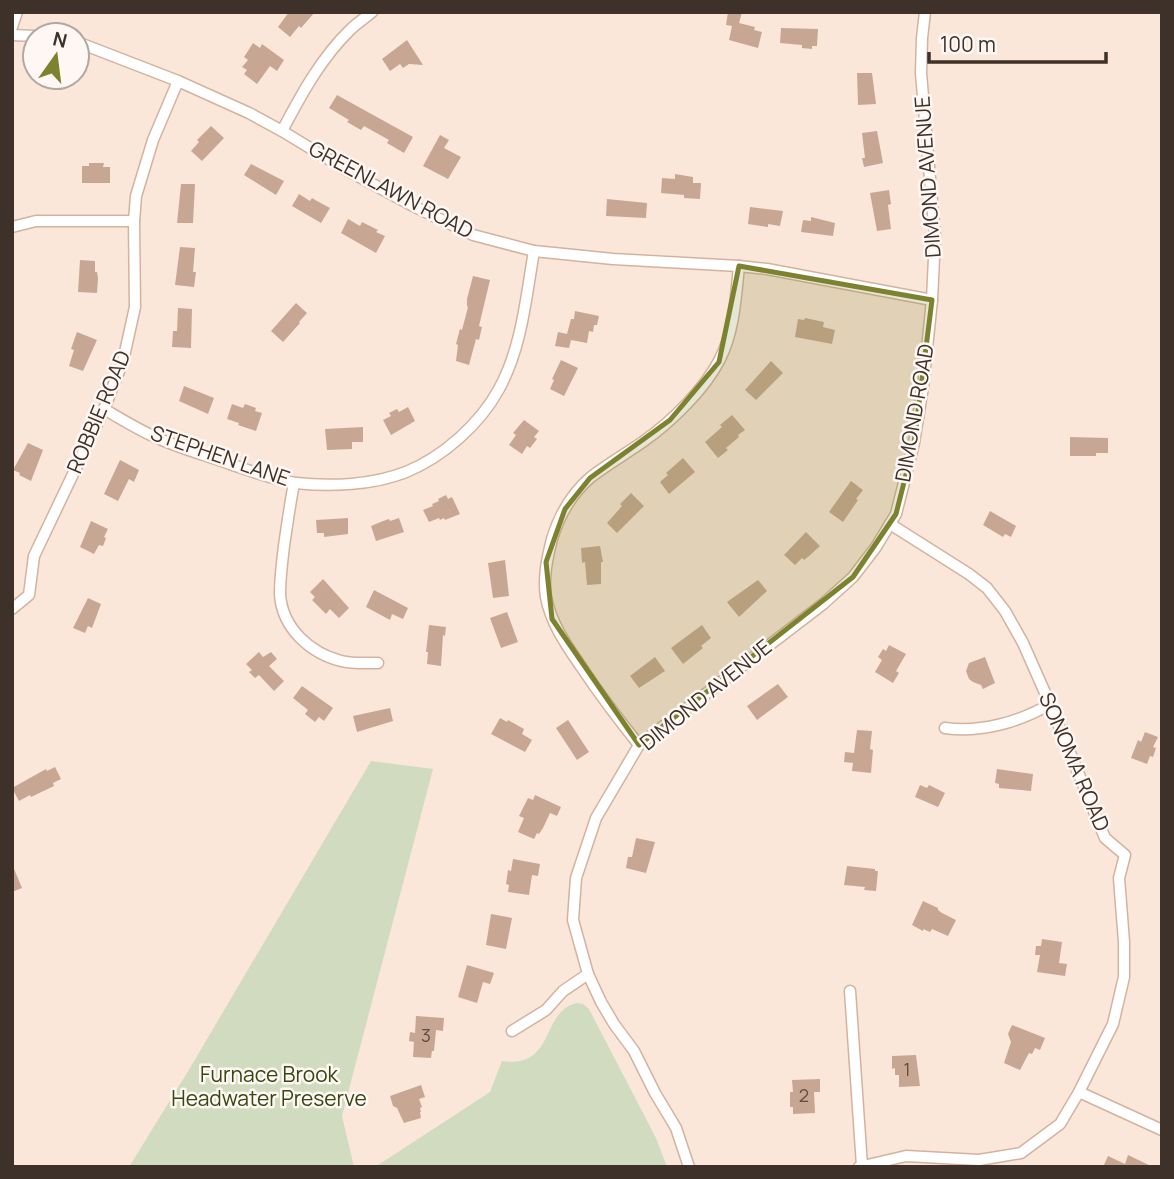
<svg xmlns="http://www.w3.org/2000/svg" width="1174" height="1179" font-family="Manrope,sans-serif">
<rect width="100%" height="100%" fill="#fbe7da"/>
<g fill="#d0dbbf">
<path d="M371 761 433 769 342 1116 354 1167H129L190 1068Z"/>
<path d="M577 1003 583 1004 589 1009 656 1138 667 1167H375L490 1092 502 1061C556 1069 540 1011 577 1003Z"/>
</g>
<g fill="#c7a793">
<path d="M289 12H315L301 28 299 26 290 37 278 27Z"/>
<path d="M728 12H742L739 23 755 27 754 30 762 32 758 48 729 40 732 26 726 25Z"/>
<path d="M781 28 818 29 817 46H812V49L802 48V45L780 43Z"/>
<path d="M407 40 423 65 409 64 403 68 400 64 390 71 382 59Z"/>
<path d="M253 43 260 48 262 44 284 60 277 71 270 66 257 84 244 74 247 70 242 67 248 60 244 57Z"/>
<path d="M857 73H872L876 104 858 105Z"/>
<path d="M337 95 413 137 404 153 387 143 389 140 364 126 361 130 347 122 349 120 329 108Z"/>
<path d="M211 126 224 138 202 161 191 151 199 142 197 140Z"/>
<path d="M877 131 883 163 864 167 862 158H865L862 133Z"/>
<path d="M440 135 449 140 444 148 461 157 448 179 423 166Z"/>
<path d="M89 163H104L103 167H110V183H82V166H89Z"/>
<path d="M251 164 284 181 276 195 244 175Z"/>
<path d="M675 174 693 177V183H701L700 199 684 198V195L661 193 662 178 675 179Z"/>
<path d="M181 184H195L193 223H177Z"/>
<path d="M889 190 891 204 888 205 891 229 877 231 870 193Z"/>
<path d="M299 194 310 201 312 198 317 201 330 208 321 223 292 206Z"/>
<path d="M607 199 647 203 646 218 606 216Z"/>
<path d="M750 207 783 211 780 226 768 224V227L748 224Z"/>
<path d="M811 217 835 223 833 236 801 232 803 220 811 221Z"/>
<path d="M348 219 360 226 362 222 378 230 376 232 385 236 376 253 341 233Z"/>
<path d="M180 247 195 248 193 272H196L194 287 175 285Z"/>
<path d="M80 260 95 261V272H97L98 278 97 293 78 292Z"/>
<path d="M473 276 490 280 479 326 482 327 479 340 476 339 469 365 456 361 458 345 456 344 460 329 462 330 468 307 467 306V299Z"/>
<path d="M296 303 307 313 299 322 300 323 283 342 271 331Z"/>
<path d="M178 308 192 309 191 348 172 347 173 331H177Z"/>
<path d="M575 311 599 316 597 325H594L593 332 589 331 587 343 571 340 569 348 555 346 558 332 567 334 571 319H574Z"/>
<path d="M805 318 824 322 823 327 835 330 832 344 795 337 798 319 804 320Z"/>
<path d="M77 332 97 340 83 371 69 366 74 350 71 349Z"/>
<path d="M561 360 578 368 564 396 550 389 554 380 552 379Z"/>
<path d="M771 361 783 373 756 400 745 390Z"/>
<path d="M184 386 214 398 208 414 179 401Z"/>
<path d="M232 404 243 408 245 404 256 408 255 411 262 413 256 431 238 425 239 423 227 419Z"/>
<path d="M408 407 415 421 391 435 383 420 391 416 389 413 397 409 399 412Z"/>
<path d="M732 415 745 430 738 435 739 437 726 448 728 450 718 458 705 442 722 427 720 425Z"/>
<path d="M524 420 539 431 534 437 537 439 530 448 527 446 522 454 509 445 516 435 513 433Z"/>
<path d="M363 427V442H352V449L327 450 325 429Z"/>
<path d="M1070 437 1108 438V453H1096V456H1070Z"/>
<path d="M28 443 43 450 31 481 19 475 20 473 13 470Z"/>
<path d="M683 458 695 472 669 494 660 482 668 475 666 473Z"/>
<path d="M120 460 139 470 134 482 129 479 118 501 104 494Z"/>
<path d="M851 481 863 490 856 499 858 500 843 522 829 512Z"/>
<path d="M631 493 644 506 617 533 607 523 622 506 620 504Z"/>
<path d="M446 495 448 499 452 497 460 514 445 520 444 518 440 520 439 518 429 522 423 510 433 506 432 504 439 501 438 499Z"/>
<path d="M990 511 1016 526 1011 537 1005 534 1003 537 983 525Z"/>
<path d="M348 518V534L324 537V533H317L316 520Z"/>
<path d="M399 518 404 532 376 541 371 526 383 521 389 519 390 521Z"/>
<path d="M91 521 108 529 104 537 106 538 103 546 99 545 94 554 80 547Z"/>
<path d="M806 532 820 546 809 556 804 560 802 558 795 565 784 555Z"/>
<path d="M600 546 603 562H601V584L587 585 585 562 582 563 581 548Z"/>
<path d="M505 560 509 596 493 598 488 563Z"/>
<path d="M323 579 349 608 339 618 330 609 326 614 312 600 315 597 310 592Z"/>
<path d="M758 580 767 591 739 617 727 602Z"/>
<path d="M374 590 408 608 403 619 392 614 390 620 366 607Z"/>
<path d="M88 598 101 604 92 628 88 626 85 633 73 628Z"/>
<path d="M507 612 518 642 501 648 490 618Z"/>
<path d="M429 625 446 627 445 636 443 635 441 666 427 664 428 652H426Z"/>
<path d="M702 625 711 638 701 646 703 648 683 664 671 648Z"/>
<path d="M889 645 906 654 896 671 899 673 893 683 875 672 882 660 878 657 883 649 886 651Z"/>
<path d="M259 652 263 657 271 652 277 659 269 666 284 681 274 691 259 675 255 678 249 672 252 670 246 664Z"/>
<path d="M655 657 665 671 639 688 630 676Z"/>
<path d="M985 657 995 683 983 689 981 685 973 682 969 679 966 671 969 663Z"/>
<path d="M778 684 788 697 757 720 747 706Z"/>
<path d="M302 686 333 708 324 721 319 717 315 722 305 714 308 710 293 698Z"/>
<path d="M390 708 393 721 357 732 353 716Z"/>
<path d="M500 718 507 722 508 720 524 729 522 734 532 740 525 752 491 734Z"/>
<path d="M568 720 589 752 577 760 556 728Z"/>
<path d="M857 730 872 731 870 749 873 750 871 773 852 771 853 763 844 762 845 752 854 753Z"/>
<path d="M1145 732 1158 737 1153 747 1156 748 1153 757 1150 756 1147 764 1131 758 1138 740 1141 742Z"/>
<path d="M55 767 61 779 53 783 54 786 31 797 30 795 19 801 12 788 46 769 47 771Z"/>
<path d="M997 769 1033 774 1031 791 999 788V784L995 783Z"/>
<path d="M920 785 927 788 929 785 945 793 938 807 915 797Z"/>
<path d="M535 795 561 807 557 816 550 813 543 828 539 834 537 833 534 839 518 832 524 818 519 816 528 798 533 800Z"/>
<path d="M636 838 655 842 646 873 626 868 628 857H632Z"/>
<path d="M513 859 540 864 538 876 532 875 529 895 508 892 509 885 506 884 508 870 511 871Z"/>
<path d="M12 864 22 888 12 892Z"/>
<path d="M847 866 875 869V871H878L876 891 864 890 865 887 844 885Z"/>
<path d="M923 901 938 908V910L942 913 956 920 948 936 932 929 930 932 923 929V931L912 925Z"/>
<path d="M491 914 512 918 506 949 486 945Z"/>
<path d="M1042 939 1062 942 1059 963 1067 964 1065 976 1037 972 1040 955H1035L1036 946H1041Z"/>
<path d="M467 965 494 973 490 984 483 982 477 1003 458 997Z"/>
<path d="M416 1016 444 1018 443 1031 436 1030 434 1051H432L431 1058 413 1057 414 1042 409 1041 410 1032 415 1033Z"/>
<path d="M1012 1025 1045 1038 1040 1050 1035 1048 1032 1054 1029 1053 1020 1070 1004 1063 1011 1042 1008 1034Z"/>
<path d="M916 1055 920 1086 899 1087V1075H895V1068L892 1069V1056Z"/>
<path d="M820 1079V1092H814L815 1113 793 1114V1107H790V1092H793L792 1080Z"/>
<path d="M421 1085 425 1097 419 1099 422 1107 420 1108 421 1112H420L421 1118 404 1123 397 1108 393 1106 390 1096Z"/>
<path d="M1128 1155 1153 1167H1103L1108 1156 1125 1164Z"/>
</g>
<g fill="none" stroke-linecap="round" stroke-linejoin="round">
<defs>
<g id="street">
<path d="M12 27 17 12"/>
<path d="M12 35 35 36"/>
<path d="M77 42 178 81 249 113 282 131 343 168 415 207 473 235 534 251 613 259 739 266 767 269 932 300"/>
<path d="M282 131C301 95 321 58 350 30 357 23 365 18 372 12"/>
<path d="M12 227 36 221H134"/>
<path d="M104 409C121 419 137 429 155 437 179 448 205 455 230 464 251 471 274 480 296 483 331 487 373 485 406 472 443 457 480 424 499 389 522 347 526 297 534 251"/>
<path d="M294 483C290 504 287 525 284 546 282 562 280 578 280 594 282 628 310 653 341 661 353 664 366 663 378 663"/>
<path d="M12 609 29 595 34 556 104 409 123 361 135 307 134 221 136 196 153 140 178 81"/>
<path d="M945 728C980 733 1020 722 1050 704"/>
<path d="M639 745C619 720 600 695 582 668 567 646 551 624 546 597 543 577 547 559 552 539 559 516 572 493 591 477 608 464 627 453 644 441 671 422 705 389 720 359 734 332 736 296 739 266"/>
<path d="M850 991 862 1166"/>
<path d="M512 1031 546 1010 563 991 588 974"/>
<path d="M1079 1092 1162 1130"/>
<path d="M689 1167 676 1128 655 1093 634 1051 614 1024 601 1002 588 974 573 920 576 878 596 818 639 745 823 604 853 577 876 547 896 514 914 443 923 387 932 300 935 237 921 73 922 38 925 12"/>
<path d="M859 1167 906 1156 979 1160 1021 1153 1060 1124 1079 1092 1113 1024 1124 977V942L1119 878 1125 855 1105 838 1050 704 1023 643 1005 611 987 588 969 574 890 524"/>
</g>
</defs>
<use href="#street" stroke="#d3b39f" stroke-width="13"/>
<use href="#street" stroke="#fff" stroke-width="10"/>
</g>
<path fill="#7c822d" fill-opacity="0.2" stroke="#7c822d" stroke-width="5" stroke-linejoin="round" d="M739 266 932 300 914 443 896 514 853 577 639 745 552 619 546 562 565 509 590 478 670 420 719 362Z"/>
<g text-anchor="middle" stroke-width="5" stroke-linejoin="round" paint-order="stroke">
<g font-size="18" fill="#604e44">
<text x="426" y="1042">3</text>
<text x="907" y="1076">1</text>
<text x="804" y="1102">2</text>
</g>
<g font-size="21" fill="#3e3129" stroke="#fef7f3">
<text transform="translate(928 177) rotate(-94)" y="7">DIMOND AVENUE</text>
<text transform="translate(391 190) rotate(28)" y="7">GREENLAWN ROAD</text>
<text transform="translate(99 412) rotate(-67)" y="7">ROBBIE ROAD</text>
<text transform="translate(915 413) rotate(-80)" y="7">DIMOND ROAD</text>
<text transform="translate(220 456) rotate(19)" y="7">STEPHEN LANE</text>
<text transform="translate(706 695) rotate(-39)" y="7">DIMOND AVENUE</text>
<text transform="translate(1074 762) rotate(67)" y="7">SONOMA ROAD</text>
</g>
<g font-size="21" fill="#364711" stroke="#fef7f3">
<text x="269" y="1082">Furnace Brook<tspan x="269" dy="24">Headwater Preserve</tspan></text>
</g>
</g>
<rect width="1174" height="1179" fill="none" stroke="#3e3129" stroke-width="28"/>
<g transform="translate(56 56) rotate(14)"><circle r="33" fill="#fef7f3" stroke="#b1a8a2" stroke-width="2"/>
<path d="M0-5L12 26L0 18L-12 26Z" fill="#7c822d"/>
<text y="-10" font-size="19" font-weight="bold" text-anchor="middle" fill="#3e3129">N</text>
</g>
<path d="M929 52v10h177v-10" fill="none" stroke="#3e3129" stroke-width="3.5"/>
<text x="940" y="52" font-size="21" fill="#3e3129" stroke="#fef7f3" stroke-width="5" paint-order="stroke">100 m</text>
</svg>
